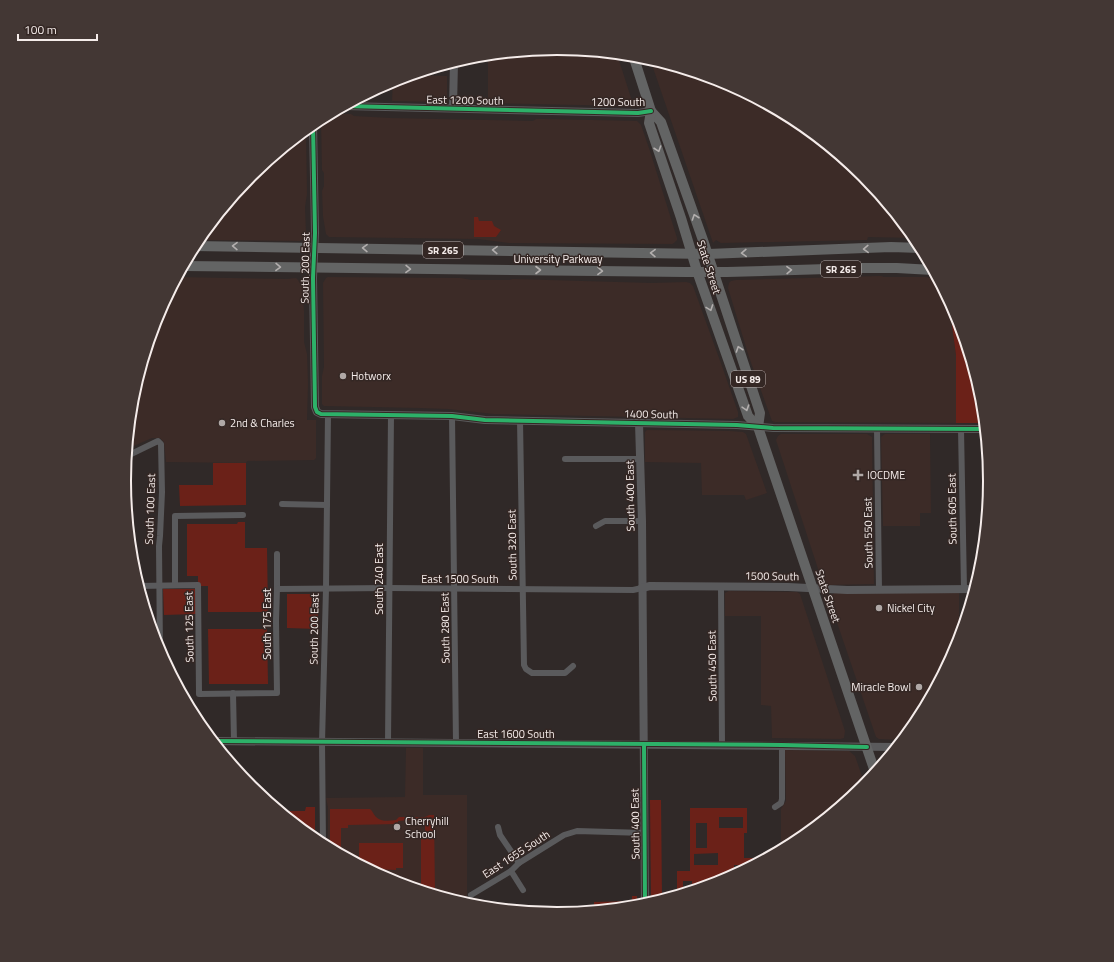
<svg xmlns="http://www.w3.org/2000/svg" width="1114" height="962" font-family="'Titillium Web',sans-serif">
<rect width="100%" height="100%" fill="#302928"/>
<g fill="#3c2b27">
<path d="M557 48 617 54 632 101V104L629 106 488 103V60L464 59 473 56Z"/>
<path d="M650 59 723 81 798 121 863 175 915 238 868 237 867 240 721 243 716 240 713 243Z"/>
<path d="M411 75 447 76V95L446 99 441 102 392 101 393 81Z"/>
<path d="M329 114H351L354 116 390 118 533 121 536 119H545L637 121 641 125 650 151 677 238V240L674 243 672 244 509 243 478 239 329 237 326 234 323 216 322 191 324 186V173L322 170 321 120V118Z"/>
<path d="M306 129 307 194 305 207 306 233 304 238 300 241 197 240 251 175Z"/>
<path d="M881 276 884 277H925L938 279 953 307 952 326 956 355V423L775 422 772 421 749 357 728 288 729 283 731 281 736 280Z"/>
<path d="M177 277 287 279 296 278 298 280 302 287 304 311V342L307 354 308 384 307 420H316V458L314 460 247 461 246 463 166 462 164 442 160 438H152L145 441 127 449 132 396 157 315Z"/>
<path d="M328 277 460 278 472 280H509L513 279 652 283 686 282 690 283 693 286 723 369 738 412V417L733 419 494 414 448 409 420 408 324 406 322 404V376L324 367 323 283 326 278Z"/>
<path d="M647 430 730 431 743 432 746 434 767 493 746 500 744 495H702L701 463 645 462V432Z"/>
<path d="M781 434H867L872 437 874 584 826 585 822 581 776 440 778 436Z"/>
<path d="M885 434H930L931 513H920V526H883L881 437Z"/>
<path d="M729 591 797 592 800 594 845 731 844 738 840 739 772 738 771 706 761 705V616H725V593Z"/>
<path d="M959 592V639L957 647 917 722 902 740 879 739 876 737 829 599 831 595 835 593Z"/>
<path d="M406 748H423V795H467V904L391 881 328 847V807L326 798 405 797Z"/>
<path d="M785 750 849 751 855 756 865 785 797 841 781 850V809L786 801Z"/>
</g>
<g fill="#6b2118" fill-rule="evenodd">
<path d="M474 217H478L479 221H492L494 226 501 230 496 237H474Z"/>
<path d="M953 307 957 316 982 397 984 423H956V355L952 326Z"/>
<path d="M213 463H246V505L180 506 179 485H213Z"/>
<path d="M238 522H245V548H267L268 612H208V586H201L198 582V576H187V524H237Z"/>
<path d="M163 589H195L196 614 164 615Z"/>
<path d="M287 594H318V629L287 628Z"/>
<path d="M208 629H267L268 684H209Z"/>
<path d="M650 800H661L662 900 651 903Z"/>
<path d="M306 807H315V840L300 828V825L296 824V819H289L280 811H305Z"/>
<path d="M690 808H747V833H744V858H765L754 865H734V875L722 881 692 890V881H683V893L677 895V871H690ZM719 817H743V828H719ZM696 823H707V848H696ZM694 854 718 853V865H694Z"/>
<path d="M330 809H370C373 811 373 814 376 817 381 822 389 821 396 820L399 817H411L409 820 398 821V824L348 825V828H341V854L330 848Z"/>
<path d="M429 815H434L435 894 419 890 421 889V836H425V821H416L415 817C421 818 424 818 429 815Z"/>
<path d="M359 843H403V868H396V870L373 869V868H367L359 864Z"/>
<path d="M632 896H637V906L611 909V905H595L594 910V902L632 901Z"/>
</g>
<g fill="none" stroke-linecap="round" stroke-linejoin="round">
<g stroke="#5a5a5c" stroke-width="6">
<path d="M452 416 456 743"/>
<path d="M520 420 524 665 526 669 532 673H565L573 666"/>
<path d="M877 428 879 590"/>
<path d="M961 429 964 589"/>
<path d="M127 456 158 441 161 444 162 492 160 536 159 546 160 652"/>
<path d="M565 459H641"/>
<path d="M282 504 327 505"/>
<path d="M596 526 605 521H642"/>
<path d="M175 585V516L243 515"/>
<path d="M138 586 198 585 199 694 277 693 276 621 277 589V554"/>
<path d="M721 586 722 745"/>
<path d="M277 589 389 588 633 590 642 588"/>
<path d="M233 693 234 741"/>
<path d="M388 743 391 415"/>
<path d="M775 807 781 803 782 799V745"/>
<path d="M498 827 500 835 519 863"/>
<path d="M323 844 322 742 326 589 328 414"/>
<path d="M511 871 523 890"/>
<path d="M471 895 511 871 519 863 564 835 577 831 645 833"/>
</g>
<g stroke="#5a5a5c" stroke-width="8">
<path d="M344 106 638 113 651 111"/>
<path d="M453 108 454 62"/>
<path d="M313 124 315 233 313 278 315 407 317 412 321 414 452 416 485 420 737 425 773 428 985 429"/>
<path d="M639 423 642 521 645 905"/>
<path d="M642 588 650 586 788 587 847 590 974 589"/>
<path d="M213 741 896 747"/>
</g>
<g stroke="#636464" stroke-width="10">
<path d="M633 55 651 111 661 122 704 243 760 413 758 427"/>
<path d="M651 111 649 123 681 218 697 271 748 416 758 427 875 772"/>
<path d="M194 246 708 254 891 247 921 248"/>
<path d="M183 266 685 272H727L860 268H897L933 270"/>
</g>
<defs>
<g id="cycleway">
<path d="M344 106 638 113 651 111"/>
<path d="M313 124 315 233 313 278 315 407 317 412 321 414 452 416 485 420 737 425 773 428 985 429"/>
<path d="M213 741 782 745 867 747"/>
<path d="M644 744 645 905"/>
</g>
</defs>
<use href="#cycleway" stroke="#342724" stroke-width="6"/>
<use href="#cycleway" stroke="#2db169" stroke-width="4"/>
</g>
<defs><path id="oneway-chevron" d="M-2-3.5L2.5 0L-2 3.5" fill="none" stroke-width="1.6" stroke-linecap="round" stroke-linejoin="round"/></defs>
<g stroke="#b3afae">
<use href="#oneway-chevron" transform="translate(658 149) rotate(71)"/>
<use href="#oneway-chevron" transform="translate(695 217) rotate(-109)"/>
<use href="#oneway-chevron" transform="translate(235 246) rotate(-179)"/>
<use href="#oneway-chevron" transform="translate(365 248) rotate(-179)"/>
<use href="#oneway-chevron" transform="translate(866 249) rotate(178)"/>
<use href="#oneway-chevron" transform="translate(495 250) rotate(-178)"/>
<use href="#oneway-chevron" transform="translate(653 253) rotate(-179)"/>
<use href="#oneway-chevron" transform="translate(744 253) rotate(178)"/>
<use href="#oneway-chevron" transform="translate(278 267) rotate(1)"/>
<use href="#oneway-chevron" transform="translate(408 269) rotate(1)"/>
<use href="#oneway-chevron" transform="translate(538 270)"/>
<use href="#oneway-chevron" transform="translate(789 270) rotate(-1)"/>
<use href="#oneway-chevron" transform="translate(600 271) rotate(1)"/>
<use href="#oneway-chevron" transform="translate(710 308) rotate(70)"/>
<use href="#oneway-chevron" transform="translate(739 349) rotate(-109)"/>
<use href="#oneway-chevron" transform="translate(746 408) rotate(72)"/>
</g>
<g fill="#b0a8a6" stroke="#342724" stroke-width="1.5">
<circle cx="343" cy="376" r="4"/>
<circle cx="222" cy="423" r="4"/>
<path d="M856 469h4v4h4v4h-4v4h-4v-4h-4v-4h4z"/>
<circle cx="879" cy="608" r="4"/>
<circle cx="919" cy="687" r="4"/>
<circle cx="397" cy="827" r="4"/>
</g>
<g text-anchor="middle" stroke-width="3" stroke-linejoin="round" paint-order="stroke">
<g fill="#342724" stroke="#bbb1af" stroke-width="1">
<rect x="423" y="242" width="40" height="16" rx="3"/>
<rect x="821" y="261" width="40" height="16" rx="3"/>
<rect x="731" y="371" width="34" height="16" rx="3"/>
</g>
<g font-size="10" font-weight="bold" fill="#f5ecea">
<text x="443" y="254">SR 265</text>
<text x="841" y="273">SR 265</text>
<text x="748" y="383">US 89</text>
</g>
<g font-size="11" fill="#f5ecea" stroke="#342724">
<text transform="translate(465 100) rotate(1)" y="4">East 1200 South</text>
<text x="618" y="106">1200 South</text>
<text x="558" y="263">University Parkway</text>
<text transform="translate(709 267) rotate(72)" y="4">State Street</text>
<text transform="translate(305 268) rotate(-89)" y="4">South 200 East</text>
<text transform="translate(651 414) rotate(1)" y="4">1400 South</text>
<text transform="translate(630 496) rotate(-91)" y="4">South 400 East</text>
<text transform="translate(150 509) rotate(-88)" y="4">South 100 East</text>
<text transform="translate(952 509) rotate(-91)" y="4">South 605 East</text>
<text transform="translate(868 533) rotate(-91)" y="4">South 550 East</text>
<text transform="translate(512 545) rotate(-91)" y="4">South 320 East</text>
<text transform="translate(772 576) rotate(1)" y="4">1500 South</text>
<text transform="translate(379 579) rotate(-90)" y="4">South 240 East</text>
<text x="460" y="583">East 1500 South</text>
<text transform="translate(828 596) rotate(71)" y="4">State Street</text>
<text transform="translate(267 624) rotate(-90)" y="4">South 175 East</text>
<text transform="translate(189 627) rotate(-91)" y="4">South 125 East</text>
<text transform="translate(445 628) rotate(-91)" y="4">South 280 East</text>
<text transform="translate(314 629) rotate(-89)" y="4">South 200 East</text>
<text transform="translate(712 666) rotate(-91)" y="4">South 450 East</text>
<text x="516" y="738">East 1600 South</text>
<text transform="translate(635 824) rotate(-91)" y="4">South 400 East</text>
<text transform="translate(516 854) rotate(-33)" y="4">East 1655 South</text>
</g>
<g font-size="11" fill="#f5ecea" stroke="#342724" text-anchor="start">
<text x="351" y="380">Hotworx</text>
<text x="230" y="427">2nd &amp; Charles</text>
<text x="867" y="479">IOCDME</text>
<text x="887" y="612">Nickel City</text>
<text x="911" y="691" text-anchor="end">Miracle Bowl</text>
<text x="405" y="825">Cherryhill<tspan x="405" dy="13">School</tspan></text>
</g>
</g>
<path d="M0 0H1114V962H0ZM131 481a426 426 0 1 1 852 0a426 426 0 1 1-852 0Z" fill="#433734" fill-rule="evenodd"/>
<path fill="none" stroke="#f5ecea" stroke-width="2" d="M131 481a426 426 0 1 1 852 0a426 426 0 1 1-852 0Z"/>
<path d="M18 34v6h79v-6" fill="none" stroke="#f5ecea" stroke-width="2"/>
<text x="24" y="34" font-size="12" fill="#f5ecea" stroke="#342724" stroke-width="3" paint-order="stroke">100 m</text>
</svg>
